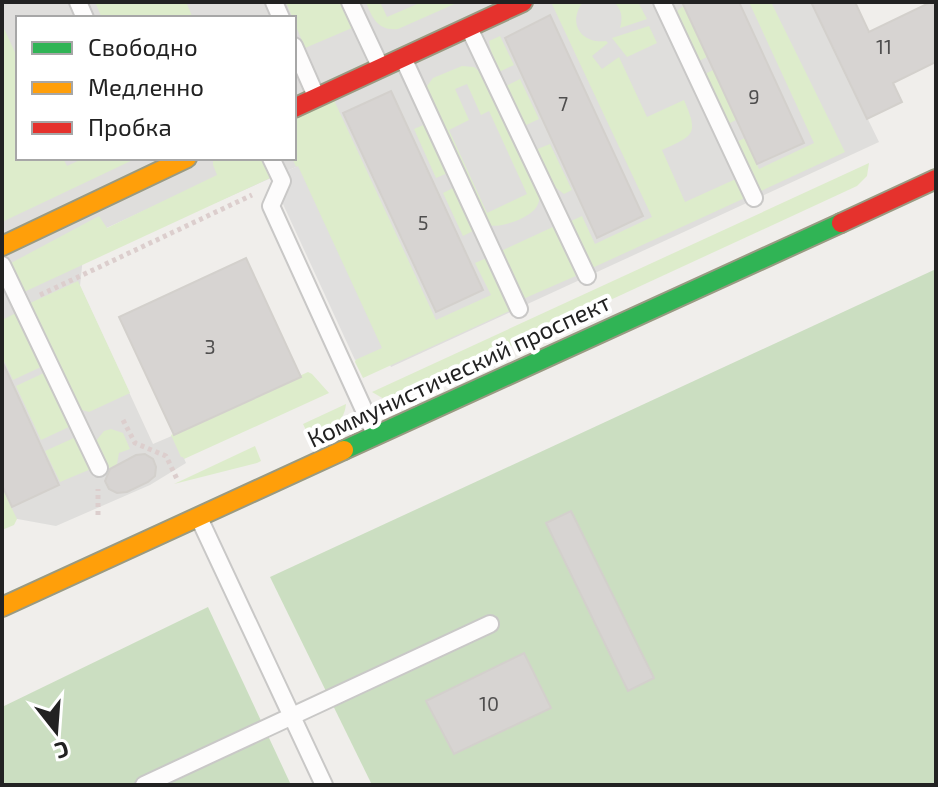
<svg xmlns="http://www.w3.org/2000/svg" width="938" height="787" font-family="'Exo 2',sans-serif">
<rect width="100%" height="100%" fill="#f0eeeb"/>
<path fill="#dfdedc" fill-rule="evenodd" d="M2 2H811L879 142 391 367 298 166 215 203 193 188 85 238 80 286 153 444 174 435 186 463 150 485 56 526 12 518 2 522ZM18 18H294V158H18Z"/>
<g fill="#ddeccb" fill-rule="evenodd">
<path d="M95 2H186L193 18H102Z"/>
<path d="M286 2H341L352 28 305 48Z"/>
<path d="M366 2H380L387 17 422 2H459L398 29C378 31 372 18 366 2Z"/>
<path d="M551 2H583C567 23 581 44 606 41L608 43 592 56 602 69 619 57 647 117 684 100C699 135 694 135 662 150L685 202 738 178 747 197 590 269 569 222 582 216 595 244 652 217Z"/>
<path d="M614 2H638L647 19 620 28C623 18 622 10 614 2Z"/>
<path d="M749 2H771L845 152 759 192 736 142 745 138 759 169 814 143Z"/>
<path d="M683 6 707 57 699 61 676 12Z"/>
<path d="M2 24 18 59V158H63L67 166 84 158H137L2 222Z"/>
<path d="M649 26 657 43 627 57 612 38Z"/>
<path d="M500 36 514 65 499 72 491 52 489 41Z"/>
<path d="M462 66 474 67 483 74 538 191C539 197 540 199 538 204 533 218 499 229 486 225L424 90 433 78ZM467 84 481 115 489 111 527 194 487 213 449 130 469 120 455 89Z"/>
<path d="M713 70 736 120 728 124 705 74Z"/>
<path d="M520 79 539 119 524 126 506 86Z"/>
<path d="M332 96 436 320 491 295 475 263 489 257 514 309 363 378 355 362 357 355 378 342 292 158H294V113Z"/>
<path d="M428 123 450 172 436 178 414 129Z"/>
<path d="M550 144 572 190 564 194 551 184 535 150Z"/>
<path d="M213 158H261L270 178 24 292 11 263 99 216 107 228 217 175 213 165Z"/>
<path d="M869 163 867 176 857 186 398 398 384 399 372 392Z"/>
<path d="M457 186 477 229 463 236 443 193Z"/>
<path d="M555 226 578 275 523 299 501 251Z"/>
<path d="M78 281 130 393 89 412 79 409 28 304Z"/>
<path d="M18 312 43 366 13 380 2 357V320Z"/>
<path d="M46 372 71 426 41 440 16 386Z"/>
<path d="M308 372 312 374 329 393 184 459 183 457H181L171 435Z"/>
<path d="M346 404C344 425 328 430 310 438L303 424Z"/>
<path d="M111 429 123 433 130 449 119 453 117 464 106 470 95 442 104 431Z"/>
<path d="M76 437 91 469 60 482 45 451Z"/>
<path d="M255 446 261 461 257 463 174 484Z"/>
<path d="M2 488 17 519 14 525 2 530Z"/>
</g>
<g fill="#cbdec1">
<path d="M936 269V785H372L270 577Z"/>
<path d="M208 607 291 785H2V707Z"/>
</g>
<path fill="#e0dfde" d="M298 166 382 348 355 360 271 178Z"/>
<g fill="#d7d4d2" stroke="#d3d0cc" stroke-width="2">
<path d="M682 2H739L804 143 757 164Z"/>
<path d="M811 2H855L869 32 931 2H936V62L893 83 902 102 867 119Z"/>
<path d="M550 15 643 216 597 238 505 38Z"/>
<path d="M391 91 483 290 436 312 343 113Z"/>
<path d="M246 258 301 377 174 435 119 317Z"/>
<path d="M2 361 59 485 12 507 2 485Z"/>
<path d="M145 454 153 459 156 467 155 476 148 482 127 492 117 493 109 489 105 481 110 469 136 455Z"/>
<path d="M571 511 654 678 628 691 546 523Z"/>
<path d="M524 653 551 708 454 754 426 701Z"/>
</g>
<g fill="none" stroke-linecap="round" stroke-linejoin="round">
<defs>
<g id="lane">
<path d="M78 2 85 18"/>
<path d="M274 2 281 18"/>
<path d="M350 2 380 66"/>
<path d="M662 2 754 198"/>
<path d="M469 28 587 276"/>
<path d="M294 46 316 96"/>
<path d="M404 60 519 309"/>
<path d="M271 158 282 181 271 206 375 434"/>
<path d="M2 265 99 468"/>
<path d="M199 518 324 785"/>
<path d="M144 785 490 624"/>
</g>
<path id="fast" d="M344 450 841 223"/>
<g id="slow">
<path d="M2 246 187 158"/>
<path d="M2 607 344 450"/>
</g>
<g id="jam">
<path d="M294 108 523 2"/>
<path d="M841 223 936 179"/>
</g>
</defs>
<use href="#lane" stroke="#c9c8c7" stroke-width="20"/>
<use href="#fast" stroke="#999a82" stroke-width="22"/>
<use href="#slow" stroke="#999a82" stroke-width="22"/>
<use href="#jam" stroke="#999a82" stroke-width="22"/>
<g stroke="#dccecd" stroke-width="5" stroke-dasharray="4 4" stroke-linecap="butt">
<path d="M40 295 252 195"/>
<path d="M123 420 135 443 166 456 177 479"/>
<path d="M98 515V489"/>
</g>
<use href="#lane" stroke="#fdfcfc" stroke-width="16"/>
<use href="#fast" stroke="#30b455" stroke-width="18"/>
<use href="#slow" stroke="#ff9f0a" stroke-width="18"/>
<use href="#jam" stroke="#e5322d" stroke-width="18"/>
</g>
<g text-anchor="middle" stroke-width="8" stroke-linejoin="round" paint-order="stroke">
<g font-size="20" fill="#4f4e4e">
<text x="884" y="54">11</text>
<text x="754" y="104">9</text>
<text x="563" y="111">7</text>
<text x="423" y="230">5</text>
<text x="210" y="354">3</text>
<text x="489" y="711">10</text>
</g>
<g font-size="24" fill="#222" stroke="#fff">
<text transform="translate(459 371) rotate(-25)" y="8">Коммунистический проспект</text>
</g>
</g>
<rect width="938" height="787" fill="none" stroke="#222222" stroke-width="8"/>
<rect x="16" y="16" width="280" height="144" fill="#ffffff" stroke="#a7a7a7" stroke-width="2"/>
<rect x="32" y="42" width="40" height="12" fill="#30b455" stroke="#a7a7a7" stroke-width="2"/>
<text x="88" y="56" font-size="24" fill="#222222">Свободно</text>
<rect x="32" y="82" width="40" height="12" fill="#ff9f0a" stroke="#a7a7a7" stroke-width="2"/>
<text x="88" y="96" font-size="24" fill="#222222">Медленно</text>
<rect x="32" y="122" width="40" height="12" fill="#e5322d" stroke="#a7a7a7" stroke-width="2"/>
<text x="88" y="136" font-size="24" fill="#222222">Пробка</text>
<g transform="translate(56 731) rotate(163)" stroke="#ffffff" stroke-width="6" paint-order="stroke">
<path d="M0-6L14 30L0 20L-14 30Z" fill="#222222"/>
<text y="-12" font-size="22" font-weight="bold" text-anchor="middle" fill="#222222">С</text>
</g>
</svg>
